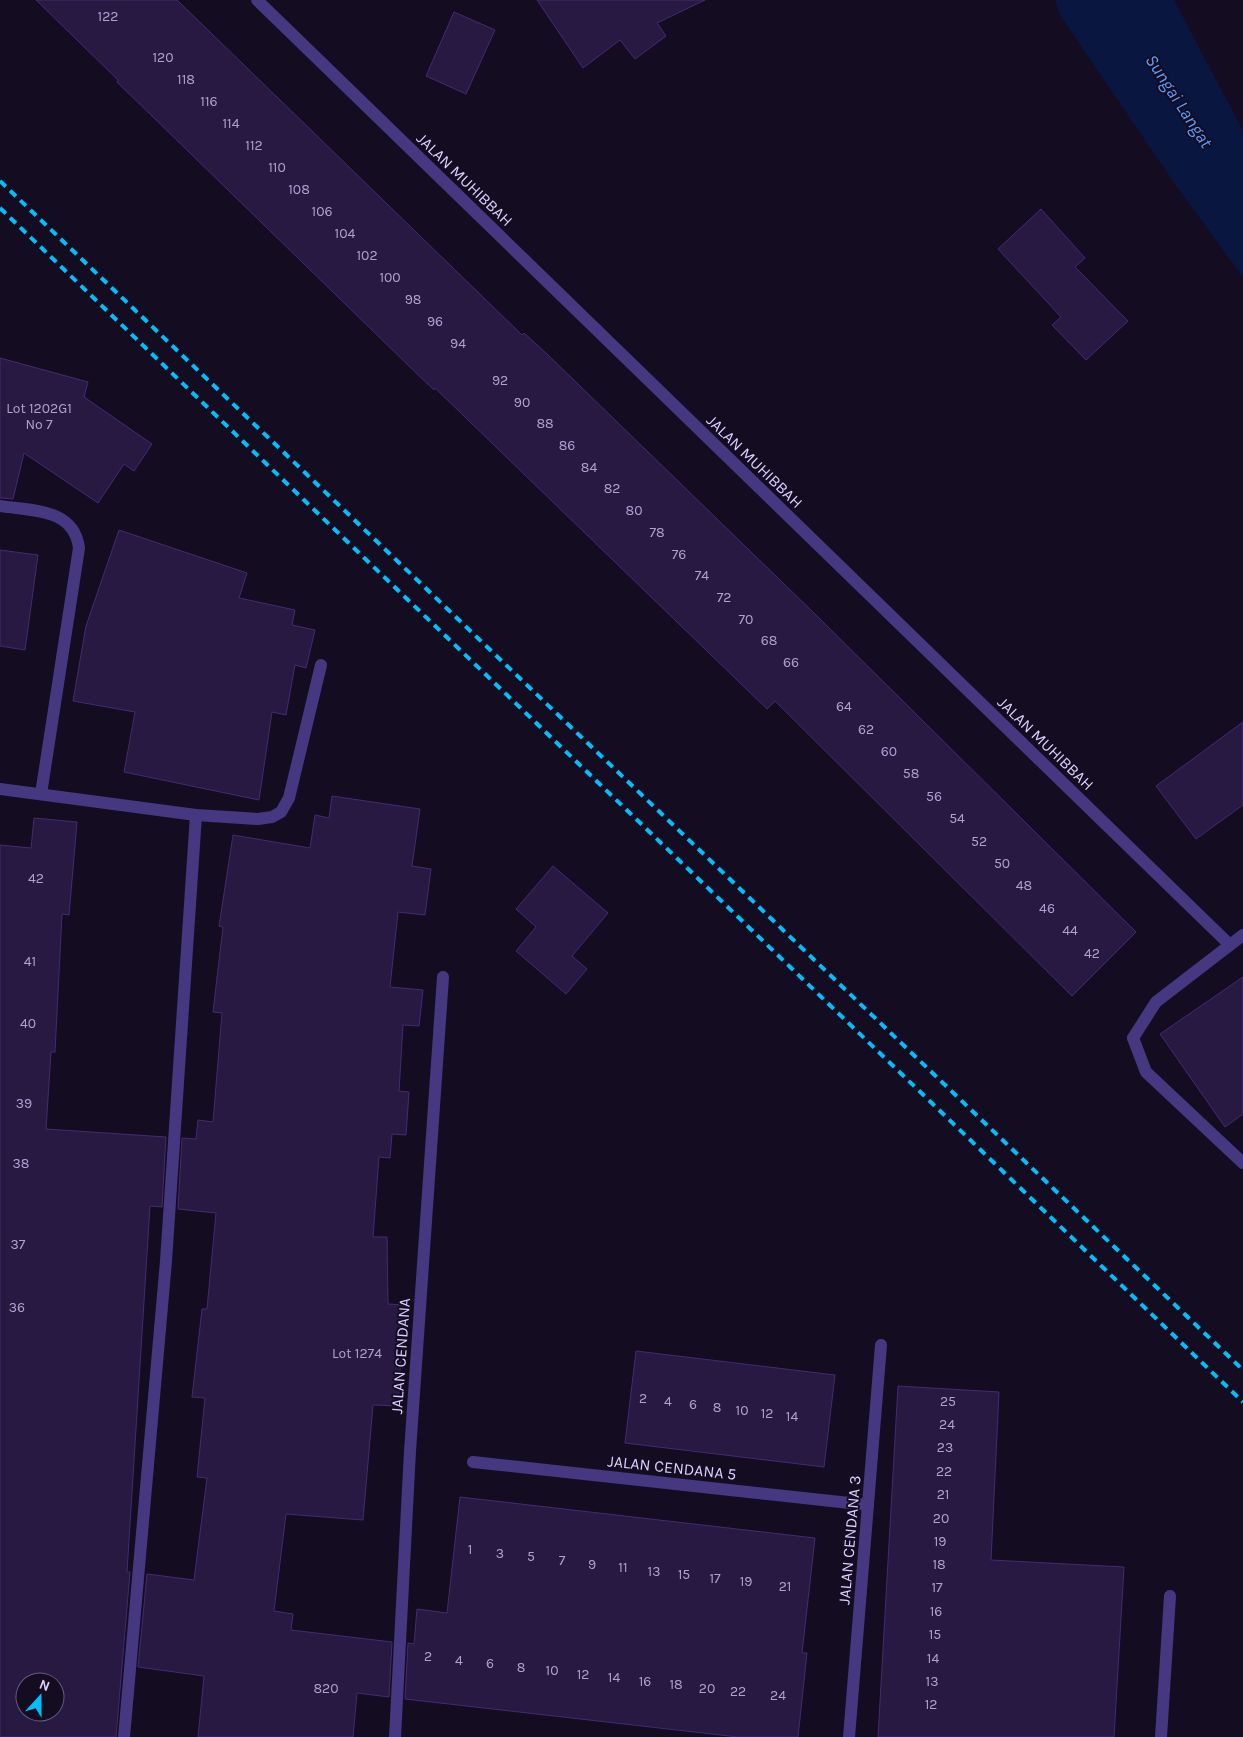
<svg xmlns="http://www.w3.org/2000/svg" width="1243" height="1737" font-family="Karla,sans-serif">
<rect width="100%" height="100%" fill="#140d22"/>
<path fill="#09163f" d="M1055 0H1174L1243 131V277L1177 187 1060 15Z"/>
<g fill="#281943" stroke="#422b6f" fill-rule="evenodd">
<path d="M36 0H177L522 335 524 333 547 354 816 615 1136 932 1072 996 775 701 767 709 435 388 434 390 411 368 117 82 118 80Z"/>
<path d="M537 0H705L657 23 666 36 635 59 620 40 583 68Z"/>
<path d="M454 12 495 30 466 94 426 76Z"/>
<path d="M1041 209 1085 258 1075 267 1128 321 1086 360 1052 325 1061 317 998 249Z"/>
<path d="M0 358 88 382 84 397 152 444 134 471 124 464 98 503 24 453 13 499 0 498Z"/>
<path d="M119 530 247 573 239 598 295 610 292 625 315 630 306 668 295 665 286 715 272 712 259 800 124 772 135 712 73 701 86 626Z"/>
<path d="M0 550 38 555 25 650 0 646Z"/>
<path d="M1243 722V805L1196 839 1156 786Z"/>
<path d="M332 796 420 809 412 866 431 869 425 915 398 912 390 987 423 990 419 1026 403 1025 399 1091 409 1092 406 1135 392 1134 390 1158 379 1157 373 1237H387L388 1304 404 1305 398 1406 373 1405 363 1520 286 1514 274 1611 293 1614 291 1630 392 1642 389 1697 357 1693 353 1737H198L204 1676 138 1667 147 1574 194 1580 207 1478 197 1477 205 1398 192 1397 202 1309H207L216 1213 178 1209 182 1138 196 1139 198 1120 213 1122 222 1013 213 1012 223 927 219 926 233 835 310 848 315 815 329 818Z"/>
<path d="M34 818 77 822 69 915 62 914 55 1052H51L46 1129 166 1137 162 1207 150 1206 127 1572H130L116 1737H0V845L31 848ZM25 1682H55V1712H25Z"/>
<path d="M553 866 608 913 572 956 587 969 566 994 516 951 536 927 516 909Z"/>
<path d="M1243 977V1114L1225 1127 1160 1034Z"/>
<path d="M636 1351 835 1375 824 1467 625 1443Z"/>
<path d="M898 1386 999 1392 991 1560 1124 1567 1114 1737H878Z"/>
<path d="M460 1497 815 1538 802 1653H807L798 1737H738L405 1699 408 1643 414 1644 417 1609 447 1613Z"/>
</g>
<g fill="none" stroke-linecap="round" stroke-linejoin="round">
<path stroke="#453881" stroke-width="12" d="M1133 1038 1146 1072 1243 1163"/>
<g stroke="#453881" stroke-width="12">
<path d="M257 0 1230 945"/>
<path d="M0 506C32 511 74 508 79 548L41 794"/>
<path d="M0 789 196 815 258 819 272 817 281 812 289 798 321 665"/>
<path d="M1133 1038 1156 1002 1243 935"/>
<path d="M473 1462 868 1505"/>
<path d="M124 1737 166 1261 196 815"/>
<path d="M395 1737 410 1451 443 977"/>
<path d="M849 1737 881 1345"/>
<path d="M1161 1737 1170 1596"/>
</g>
<g stroke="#00bffa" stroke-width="4" stroke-dasharray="8 6" stroke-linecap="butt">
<path d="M0 181 1243 1370"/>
<path d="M0 208 1243 1402"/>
</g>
</g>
<g text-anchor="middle" stroke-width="4" stroke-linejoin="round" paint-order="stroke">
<g font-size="14" fill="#aea2d0">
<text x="108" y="21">122</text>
<text x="163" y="62">120</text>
<text x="186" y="84">118</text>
<text x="209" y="106">116</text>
<text x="231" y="128">114</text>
<text x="254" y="150">112</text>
<text x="277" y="172">110</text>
<text x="299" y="194">108</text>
<text x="322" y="216">106</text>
<text x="345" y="238">104</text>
<text x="367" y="260">102</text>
<text x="390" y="282">100</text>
<text x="413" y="304">98</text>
<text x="435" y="326">96</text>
<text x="458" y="348">94</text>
<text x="500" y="385">92</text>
<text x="522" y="407">90</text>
<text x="39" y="413">Lot 1202G1<tspan x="39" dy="16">No 7</tspan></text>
<text x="545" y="428">88</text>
<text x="567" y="450">86</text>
<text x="589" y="472">84</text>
<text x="612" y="493">82</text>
<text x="634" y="515">80</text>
<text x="657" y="537">78</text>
<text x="679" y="559">76</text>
<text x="702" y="580">74</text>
<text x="724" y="602">72</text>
<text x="746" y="624">70</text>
<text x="769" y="645">68</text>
<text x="791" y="667">66</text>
<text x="844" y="711">64</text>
<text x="866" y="734">62</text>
<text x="889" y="756">60</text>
<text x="911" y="778">58</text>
<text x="934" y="801">56</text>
<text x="957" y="823">54</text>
<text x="979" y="846">52</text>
<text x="1002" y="868">50</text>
<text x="36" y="883">42</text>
<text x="1024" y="890">48</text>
<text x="1047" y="913">46</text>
<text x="1070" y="935">44</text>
<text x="1092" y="958">42</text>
<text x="30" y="966">41</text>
<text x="28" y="1028">40</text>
<text x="24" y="1108">39</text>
<text x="21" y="1168">38</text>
<text x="18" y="1249">37</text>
<text x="17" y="1312">36</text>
<text x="357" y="1358">Lot 1274</text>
<text x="643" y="1403">2</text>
<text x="668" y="1406">4</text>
<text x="948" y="1406">25</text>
<text x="693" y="1409">6</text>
<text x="717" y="1412">8</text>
<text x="742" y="1415">10</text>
<text x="767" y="1418">12</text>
<text x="792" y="1421">14</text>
<text x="947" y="1429">24</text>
<text x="945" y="1452">23</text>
<text x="944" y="1476">22</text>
<text x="943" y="1499">21</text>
<text x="941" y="1523">20</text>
<text x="940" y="1546">19</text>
<text x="470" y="1554">1</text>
<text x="500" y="1558">3</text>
<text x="531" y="1561">5</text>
<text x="562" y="1565">7</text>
<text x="592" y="1569">9</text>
<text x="939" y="1569">18</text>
<text x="623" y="1572">11</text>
<text x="654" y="1576">13</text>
<text x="684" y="1579">15</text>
<text x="715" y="1583">17</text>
<text x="746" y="1586">19</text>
<text x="785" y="1591">21</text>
<text x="937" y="1592">17</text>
<text x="936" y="1616">16</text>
<text x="935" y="1639">15</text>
<text x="428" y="1661">2</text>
<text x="933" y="1663">14</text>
<text x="459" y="1665">4</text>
<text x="490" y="1668">6</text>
<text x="521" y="1672">8</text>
<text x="552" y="1675">10</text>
<text x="583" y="1679">12</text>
<text x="614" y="1682">14</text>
<text x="645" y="1686">16</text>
<text x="932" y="1686">13</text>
<text x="676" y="1689">18</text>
<text x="326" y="1693">820</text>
<text x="707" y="1693">20</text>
<text x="738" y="1696">22</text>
<text x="778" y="1700">24</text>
<text x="931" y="1709">12</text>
</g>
<g font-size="16" fill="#dbcfff" stroke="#140d22">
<text transform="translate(465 179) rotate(44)" y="6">JALAN MUHIBBAH</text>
<text transform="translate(755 461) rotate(44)" y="6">JALAN MUHIBBAH</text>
<text transform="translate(1046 743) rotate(44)" y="6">JALAN MUHIBBAH</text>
<text transform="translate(400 1356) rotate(-86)" y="6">JALAN CENDANA</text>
<text transform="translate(672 1467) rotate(6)" y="6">JALAN CENDANA 5</text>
<text transform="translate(849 1540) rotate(-85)" y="6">JALAN CENDANA 3</text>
</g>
<g font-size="18" font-style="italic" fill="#5d9eff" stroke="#140d22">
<text transform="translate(1179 101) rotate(57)" y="6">Sungai Langat</text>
</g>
</g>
<g transform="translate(40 1697) rotate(21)"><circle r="24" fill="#140d22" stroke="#645b7a"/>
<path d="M0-4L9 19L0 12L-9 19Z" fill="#00bffa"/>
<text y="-8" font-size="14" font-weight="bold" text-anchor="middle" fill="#dbcfff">N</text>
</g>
</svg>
